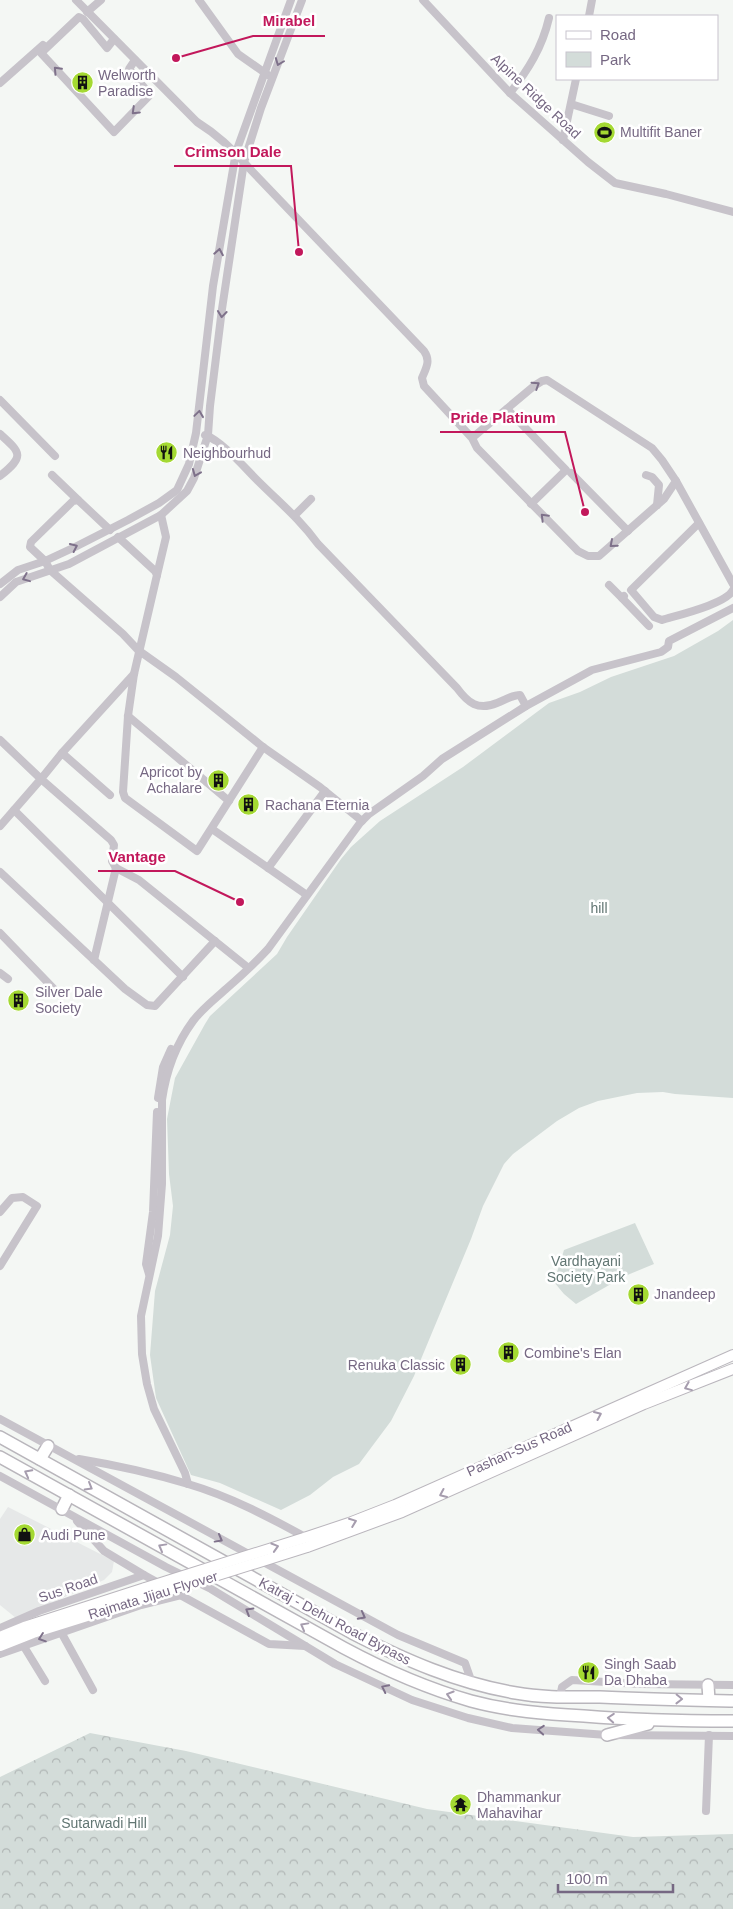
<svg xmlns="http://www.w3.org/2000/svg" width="733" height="1909" font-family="Helvetica,sans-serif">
<defs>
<pattern id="forest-crowns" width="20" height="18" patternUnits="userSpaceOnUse" patternTransform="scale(1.25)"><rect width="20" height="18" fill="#d3dcd9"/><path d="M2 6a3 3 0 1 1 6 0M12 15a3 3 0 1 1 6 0" fill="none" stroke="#b0b6b5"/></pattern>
</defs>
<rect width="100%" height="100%" fill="#f4f7f4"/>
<path fill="#e6e8e8" d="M8 1507 114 1561 112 1572 104 1580 16 1618 0 1605V1519Z"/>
<g fill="#d3dcd9">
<path d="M733 620V1098L675 1094 663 1092 637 1093 598 1101 579 1108 557 1121 513 1154 504 1164 483 1206 471 1239 414 1376 391 1421 359 1464 333 1477 310 1495 281 1510 220 1483 191 1475 156 1398 150 1355 155 1291 170 1235 173 1206 169 1174 167 1119 175 1078 205 1024 210 1016 277 954 287 937 341 859 351 847 380 821 463 767 549 703 580 692 611 677 674 656 718 631Z"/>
<path d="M635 1223 654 1264 625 1276 576 1304 564 1294 554 1282 564 1250Z"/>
</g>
<path fill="url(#forest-crowns)" d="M90 1733 186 1751 427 1809 633 1837 733 1834V1909H0V1777Z"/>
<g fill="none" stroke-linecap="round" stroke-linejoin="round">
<defs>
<g id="major">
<path d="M304 1538 349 1523 395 1505 733 1355"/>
<path d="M307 1547 402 1512 644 1404 733 1369"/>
<path d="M0 1637 24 1627 145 1588"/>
<path d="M0 1646 33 1633 148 1597"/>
</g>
<g id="highway">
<path d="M0 1437 352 1633C405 1660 457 1683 516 1693 543 1698 572 1697 600 1697 644 1699 689 1700 733 1701"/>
<path d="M0 1457 344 1648C385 1670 426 1688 471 1701 508 1711 546 1714 584 1716 634 1720 683 1721 733 1721"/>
<path d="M40 1459 48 1446"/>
<path d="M62 1509 69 1495"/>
<path d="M708 1685 709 1700"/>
<path d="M607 1735 648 1724"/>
</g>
</defs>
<use href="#major" stroke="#bab6bd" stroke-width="12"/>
<use href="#highway" stroke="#b9b6bc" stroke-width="14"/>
<g stroke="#c7c3ca" stroke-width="8">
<path d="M76 0 197 122C218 135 234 150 250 169L424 351C431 361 426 368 422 378L424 386 472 438 477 448 578 551 588 556H599L664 499 676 481 662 460 652 448 547 380 542 381 534 386 472 438"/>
<path d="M199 0 238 54 268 75"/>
<path d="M423 0 510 93 588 162 615 183 666 194 733 212"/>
<path d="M87 12 101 0"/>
<path d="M589 16 592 0"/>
<path d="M114 39 107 48 83 19 79 17 41 53 114 132 149 96 147 91 129 69 135 60"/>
<path d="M0 83 43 45"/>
<path d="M510 93C528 70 542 48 549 18"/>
<path d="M571 104 609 116"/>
<path d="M563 140 576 79"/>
<path d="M0 400 55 456"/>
<path d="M507 409 566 470 531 504"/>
<path d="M0 434C21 453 25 456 0 476"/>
<path d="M205 435C222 441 244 467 257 480 280 503 299 518 318 544L457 688C468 703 478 711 497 703 505 700 512 695 520 695L526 706"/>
<path d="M571 473 628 531"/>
<path d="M52 475 78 500"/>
<path d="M646 475 652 477 659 485 657 505"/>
<path d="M676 481 733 584"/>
<path d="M295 515 311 499"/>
<path d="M699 523 631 590 654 617 662 620C678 615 726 604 733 590"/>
<path d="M110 530 78 500 73 501 31 542 30 547 45 561 50 570 123 634 138 650 176 677 263 747 320 787 362 821"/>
<path d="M118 537 155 571 157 575 134 674 128 716 123 792 125 798 197 851 263 747"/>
<path d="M157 575 166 537 161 515"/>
<path d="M0 584 18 570 45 561 75 547 128 520 159 503 177 490 189 464 196 433 213 286 236 152 291 0"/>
<path d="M609 585 622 598 624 596"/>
<path d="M0 597 16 582 69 564 161 515 187 491 194 478 208 435 210 406 222 309 244 162 261 108 302 0"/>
<path d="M622 598 649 626"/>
<path d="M128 716 229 801"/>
<path d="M0 740 41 779 0 826"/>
<path d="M62 753 134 674"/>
<path d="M110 795 62 753 41 779 111 840 114 845 112 861 116 868 139 880 246 966"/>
<path d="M14 810 183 977"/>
<path d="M212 829 304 893"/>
<path d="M268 868 325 791"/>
<path d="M0 872 125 989 147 1005 155 1006 215 941"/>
<path d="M0 933 54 989"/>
<path d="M94 960 116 868"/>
<path d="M0 973 8 979"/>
<path d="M158 1098 163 1067 171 1049"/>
<path d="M0 1212 12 1198 23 1197 37 1206 0 1266"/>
<path d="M149 1274 146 1264 153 1212 157 1112"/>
<path d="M0 1419 398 1635 465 1663 472 1683"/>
<path d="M79 1459C115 1465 152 1473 188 1484 229 1496 269 1517 307 1538"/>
<path d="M0 1476 166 1567 211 1589 335 1664 412 1700 468 1718 512 1728 607 1735 733 1736"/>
<path d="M188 1484 185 1473 154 1409 147 1384 142 1354 141 1316 158 1236 162 1184V1100C166 1072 176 1044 193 1021 202 1009 215 999 226 989 241 976 255 963 268 949L360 823 369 814 423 776 442 759 526 706 592 670 661 652 668 647 669 641 733 608"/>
<path d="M77 1521 104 1551 144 1575 269 1644 305 1646"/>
<path d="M0 1628 39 1611 144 1575"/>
<path d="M61 1632 93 1690"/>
<path d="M23 1645 45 1681"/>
<path d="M0 1654 141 1605 181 1595"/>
<path d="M560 1697 562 1687 572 1680 640 1684 733 1685"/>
<path d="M706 1811 709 1735"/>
</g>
<use href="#major" stroke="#fff" stroke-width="10"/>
<use href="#highway" stroke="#fff" stroke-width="11"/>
<defs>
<g id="major-bridge">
<path d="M145 1588 304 1538"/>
<path d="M148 1597 307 1547"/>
</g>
</defs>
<use href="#major-bridge" stroke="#bab6bd" stroke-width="12" stroke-linecap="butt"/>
<use href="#major-bridge" stroke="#fff" stroke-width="10"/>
</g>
<defs><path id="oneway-chevron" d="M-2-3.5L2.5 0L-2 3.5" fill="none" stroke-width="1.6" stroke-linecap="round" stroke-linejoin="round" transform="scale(1.25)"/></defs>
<g stroke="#7e718a">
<use href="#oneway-chevron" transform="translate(279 62) rotate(111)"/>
<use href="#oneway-chevron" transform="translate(57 70) rotate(-133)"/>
<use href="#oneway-chevron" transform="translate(135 111) rotate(136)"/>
<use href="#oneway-chevron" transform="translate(219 252) rotate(-80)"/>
<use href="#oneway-chevron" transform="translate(222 314) rotate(96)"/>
<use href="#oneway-chevron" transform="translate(536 385) rotate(-33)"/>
<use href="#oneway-chevron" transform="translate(199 414) rotate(-82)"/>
<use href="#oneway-chevron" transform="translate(196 473) rotate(112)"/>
<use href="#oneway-chevron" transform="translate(544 517) rotate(-135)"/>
<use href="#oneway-chevron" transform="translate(613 544) rotate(139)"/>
<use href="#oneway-chevron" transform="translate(74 547) rotate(-25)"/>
<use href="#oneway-chevron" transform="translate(26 578) rotate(158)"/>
<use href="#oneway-chevron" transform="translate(219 1539) rotate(29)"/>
<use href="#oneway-chevron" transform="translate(249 1611) rotate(-149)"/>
<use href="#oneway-chevron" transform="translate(362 1616) rotate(28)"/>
<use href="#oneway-chevron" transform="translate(42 1638) rotate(161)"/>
<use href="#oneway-chevron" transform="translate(385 1688) rotate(-154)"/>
<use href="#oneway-chevron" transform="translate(541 1730) rotate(-176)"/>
</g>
<g stroke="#a69dae">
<use href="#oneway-chevron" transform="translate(688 1387) rotate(158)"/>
<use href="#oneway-chevron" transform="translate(598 1415) rotate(-24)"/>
<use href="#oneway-chevron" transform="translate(28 1473) rotate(-152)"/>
<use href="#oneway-chevron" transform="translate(89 1487) rotate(30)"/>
<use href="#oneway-chevron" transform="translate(443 1494) rotate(156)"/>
<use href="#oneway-chevron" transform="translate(353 1522) rotate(-21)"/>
<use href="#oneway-chevron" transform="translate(162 1547) rotate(-151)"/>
<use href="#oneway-chevron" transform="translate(275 1547) rotate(-17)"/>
<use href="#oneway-chevron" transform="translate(304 1626) rotate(-151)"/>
<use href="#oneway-chevron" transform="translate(450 1695) rotate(-163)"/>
<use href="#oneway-chevron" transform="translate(679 1699) rotate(1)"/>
<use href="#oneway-chevron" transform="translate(611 1718) rotate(-176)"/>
</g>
<defs>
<symbol id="building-disc" viewBox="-11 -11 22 22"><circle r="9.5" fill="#a4d932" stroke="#fff"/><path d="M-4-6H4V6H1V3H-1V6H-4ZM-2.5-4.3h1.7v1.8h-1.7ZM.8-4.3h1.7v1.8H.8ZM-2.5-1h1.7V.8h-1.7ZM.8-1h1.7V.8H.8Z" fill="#111"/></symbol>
<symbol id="stadium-disc" viewBox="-11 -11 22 22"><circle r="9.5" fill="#a4d932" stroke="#fff"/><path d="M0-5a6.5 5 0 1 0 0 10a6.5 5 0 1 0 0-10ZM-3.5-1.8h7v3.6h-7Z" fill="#111"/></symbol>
<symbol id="restaurant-disc" viewBox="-11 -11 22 22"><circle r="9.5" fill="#a4d932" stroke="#fff"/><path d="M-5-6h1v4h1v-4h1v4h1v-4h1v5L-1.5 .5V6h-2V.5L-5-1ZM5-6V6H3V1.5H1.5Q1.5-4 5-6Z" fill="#111"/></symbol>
<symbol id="shop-disc" viewBox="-11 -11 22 22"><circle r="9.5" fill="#a4d932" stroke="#fff"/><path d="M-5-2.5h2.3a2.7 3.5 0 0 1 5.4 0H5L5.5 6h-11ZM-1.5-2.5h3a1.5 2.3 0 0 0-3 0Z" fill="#111"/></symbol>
<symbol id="temple-disc" viewBox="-11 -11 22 22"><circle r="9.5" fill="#a4d932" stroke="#fff"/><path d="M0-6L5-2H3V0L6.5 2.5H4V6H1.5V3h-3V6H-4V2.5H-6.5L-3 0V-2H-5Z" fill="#111"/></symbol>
</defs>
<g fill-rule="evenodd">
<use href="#building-disc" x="70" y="70" width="25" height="25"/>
<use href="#stadium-disc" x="592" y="120" width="25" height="25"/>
<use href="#restaurant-disc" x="154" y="440" width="25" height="25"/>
<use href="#building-disc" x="206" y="768" width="25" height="25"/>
<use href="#building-disc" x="236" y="792" width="25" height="25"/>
<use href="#building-disc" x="6" y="988" width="25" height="25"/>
<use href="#building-disc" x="626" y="1282" width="25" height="25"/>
<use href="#building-disc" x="496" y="1340" width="25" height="25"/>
<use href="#building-disc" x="448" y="1352" width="25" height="25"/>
<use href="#shop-disc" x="12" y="1522" width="25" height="25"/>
<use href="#restaurant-disc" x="576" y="1660" width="25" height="25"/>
<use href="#temple-disc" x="448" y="1792" width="25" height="25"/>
</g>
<g text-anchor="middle" stroke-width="5" stroke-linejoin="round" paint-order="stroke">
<g font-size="14" fill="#766883" stroke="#fff" text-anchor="start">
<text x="98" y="80">Welworth<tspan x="98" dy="16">Paradise</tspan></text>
<text x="620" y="137">Multifit Baner</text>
<text x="183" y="458">Neighbourhud</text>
<text x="202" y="777" text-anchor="end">Apricot by<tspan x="202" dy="16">Achalare</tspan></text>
<text x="265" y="810">Rachana Eternia</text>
<text x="35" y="997">Silver Dale<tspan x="35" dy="16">Society</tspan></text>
<text x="654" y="1299">Jnandeep</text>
<text x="524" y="1358">Combine's Elan</text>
<text x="445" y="1370" text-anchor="end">Renuka Classic</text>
<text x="41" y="1540">Audi Pune</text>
<text x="604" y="1669">Singh Saab<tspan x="604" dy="16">Da Dhaba</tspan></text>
<text x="477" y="1802">Dhammankur<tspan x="477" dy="16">Mahavihar</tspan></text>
</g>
<g font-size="14" fill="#766883" stroke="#fff">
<text transform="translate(536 96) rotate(43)" y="5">Alpine Ridge Road</text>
<text transform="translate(519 1449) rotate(-24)" y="5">Pashan-Sus Road</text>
<text transform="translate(68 1588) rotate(-19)" y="5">Sus Road</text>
<text transform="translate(153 1595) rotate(-17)" y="5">Rajmata Jijau Flyover</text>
<text transform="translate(335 1621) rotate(28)" y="5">Katraj - Dehu Road Bypass</text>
</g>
<g font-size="14" fill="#627673" stroke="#fff">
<text x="599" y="913">hill</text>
<text x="586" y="1266">Vardhayani<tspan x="586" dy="16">Society Park</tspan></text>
<text x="104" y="1828">Sutarwadi Hill</text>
</g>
</g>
<path fill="none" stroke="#c2185b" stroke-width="2" d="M176 58L253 36H325M299 252L291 166H174M585 512L565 432H440M240 902L175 871H98"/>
<g fill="#c2185b" stroke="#fff" stroke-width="2">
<circle cx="176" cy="58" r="5"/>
<circle cx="299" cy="252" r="5"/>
<circle cx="585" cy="512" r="5"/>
<circle cx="240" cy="902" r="5"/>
</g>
<g font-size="15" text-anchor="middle" font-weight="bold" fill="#c2185b" stroke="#fff" stroke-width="5" stroke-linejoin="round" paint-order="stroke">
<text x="289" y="26">Mirabel</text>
<text x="233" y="157">Crimson Dale</text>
<text x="503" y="423">Pride Platinum</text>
<text x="137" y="862">Vantage</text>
</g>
<rect x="556" y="15" width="162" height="65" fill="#ffffff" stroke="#c8c3cd"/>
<rect x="566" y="31" width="25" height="8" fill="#ffffff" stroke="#c8c3cd"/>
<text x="600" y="40" font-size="15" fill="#766883">Road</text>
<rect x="566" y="52" width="25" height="15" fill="#d3dcd9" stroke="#c8c3cd"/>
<text x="600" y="65" font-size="15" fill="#766883">Park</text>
<path d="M558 1884v8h115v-8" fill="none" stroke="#766883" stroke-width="2.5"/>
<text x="566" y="1884" font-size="15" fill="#766883" stroke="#ffffff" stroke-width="4" paint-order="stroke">100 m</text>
</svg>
